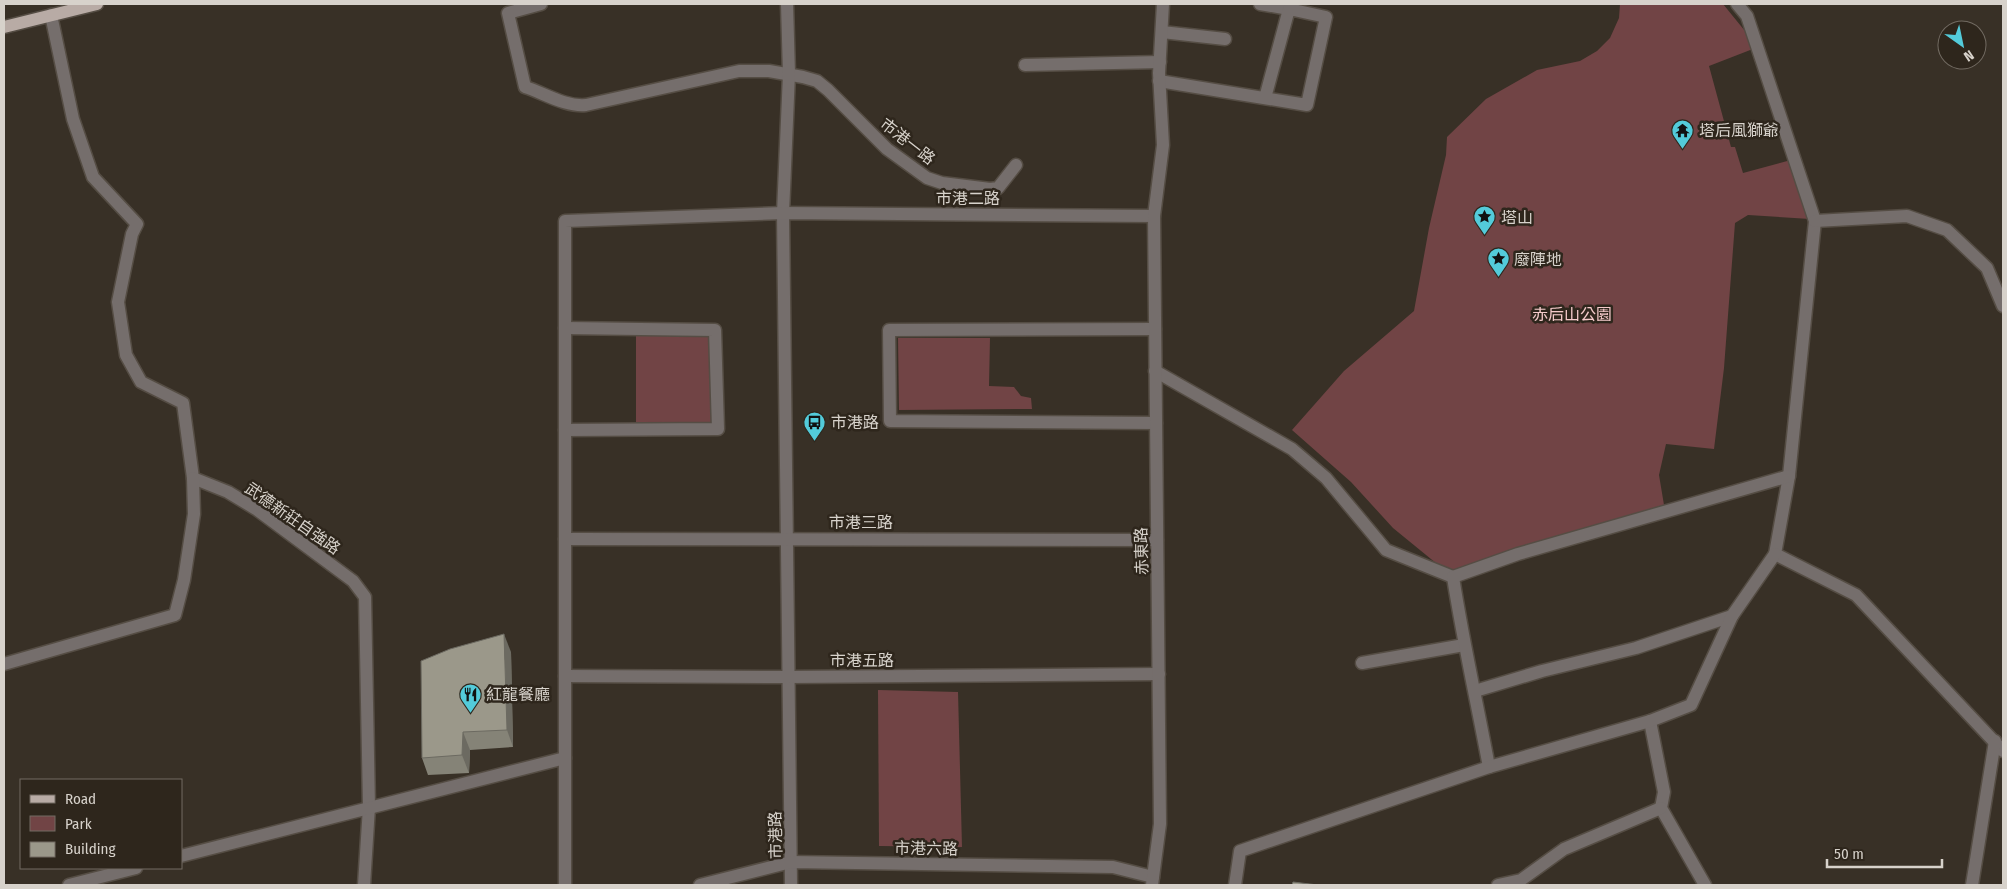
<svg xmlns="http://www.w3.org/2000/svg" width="2007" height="889" font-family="'Fira Sans Condensed','Noto Sans TC',sans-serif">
<rect width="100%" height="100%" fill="#383026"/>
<g fill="#714445">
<path d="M1620 4H1723L1758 47 1709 66 1731 147H1735L1743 173 1791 160 1810 219 1748 215 1735 223 1724 368 1714 449 1666 444 1659 475 1665 511 1453 577 1393 528 1351 482 1292 430 1344 371 1414 311 1429 228 1446 155 1447 137 1486 99 1537 70 1580 61 1597 51 1610 38 1619 18Z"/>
<path d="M636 333 711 334V424H636Z"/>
<path d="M898 338H990L989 386 1014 387 1021 396 1031 398 1032 409 899 410Z"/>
<path d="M878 690 958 692 962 847 879 846Z"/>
</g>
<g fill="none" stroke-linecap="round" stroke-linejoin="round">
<defs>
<g id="minor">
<path d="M541 4 508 13 525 87C544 93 565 107 586 105L739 71H769L803 77 817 81 828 90 887 149 927 178 942 183 990 189 998 188 1016 165"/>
<path d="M787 4 789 74 783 213 791 885"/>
<path d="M1260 4 1289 9V4"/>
<path d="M1737 4 1747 16 1815 221 1789 476 1775 554 1856 595 2003 751"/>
<path d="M51 15 73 119 93 177 137 224 132 234 118 302 126 355 141 382 183 403 193 478 228 492 256 509 353 581 365 597 369 807 364 885"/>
<path d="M1162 32 1225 39"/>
<path d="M1025 65 1160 62"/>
<path d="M1159 81 1307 105 1326 17 1289 9 1265 98"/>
<path d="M1815 221 1907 216 1947 230 1987 268 2003 306"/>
<path d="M1155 329 889 330 890 421 1156 423"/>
<path d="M1155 371 1292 449 1326 478 1386 550 1453 577"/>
<path d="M565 430 718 429 715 330 565 328"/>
<path d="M565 539 1157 540"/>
<path d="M1362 663 1464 645"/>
<path d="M4 664 175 615 184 580 194 514 193 478"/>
<path d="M565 676 789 677 1159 674"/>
<path d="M1475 691 1542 671 1636 648 1732 616"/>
<path d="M1650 721 1664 792 1661 808 1705 885"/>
<path d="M1489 767C1477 703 1463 641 1453 577L1518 554 1789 476"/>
<path d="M181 856 565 758"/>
<path d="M69 885 136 868"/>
<path d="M565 885V221L783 213 1154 216"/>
<path d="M700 885 791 862 1113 867 1153 877"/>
<path d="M1152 885 1160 824 1154 216 1163 145 1159 73 1163 4"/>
<path d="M1235 885 1240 851 1489 767 1650 721 1691 705 1732 616 1775 554"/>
<path d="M1498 885 1521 880 1564 849 1661 808"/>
<path d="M1972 885 1995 741"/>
</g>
<path id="major" d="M4 27 97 4"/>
</defs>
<use href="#minor" stroke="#554d44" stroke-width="15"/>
<use href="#major" stroke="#554d44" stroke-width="15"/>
<use href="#minor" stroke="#756e6c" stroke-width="12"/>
<use href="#major" stroke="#b8aba5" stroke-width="12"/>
</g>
<path fill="#858377" d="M511 652 513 747 470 750 469 773 428 775 422 758Z"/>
<g fill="#6c6a61">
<path d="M504 634 511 652 513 747 507 730Z"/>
<path d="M463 732 470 750 469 773 462 755Z"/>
</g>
<g fill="#9b988a" stroke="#6c6a61">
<path d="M504 634 507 730 463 732 462 755 422 758 421 661 450 649Z"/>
<path d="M1293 882 1318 885H1292Z"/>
</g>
<defs>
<symbol id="temple-pin" viewBox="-11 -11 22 30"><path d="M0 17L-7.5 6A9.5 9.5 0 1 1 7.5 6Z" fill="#53cbda" stroke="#2e261c"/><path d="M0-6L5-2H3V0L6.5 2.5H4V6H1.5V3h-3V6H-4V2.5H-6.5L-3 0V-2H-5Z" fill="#111"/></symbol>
<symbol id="sight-pin" viewBox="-11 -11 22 30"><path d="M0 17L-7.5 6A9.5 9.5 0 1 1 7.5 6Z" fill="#53cbda" stroke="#2e261c"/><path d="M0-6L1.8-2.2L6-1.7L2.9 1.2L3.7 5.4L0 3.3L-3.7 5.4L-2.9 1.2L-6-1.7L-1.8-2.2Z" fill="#111"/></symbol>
<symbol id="bus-pin" viewBox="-11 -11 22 30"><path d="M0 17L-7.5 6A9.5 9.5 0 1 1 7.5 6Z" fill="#53cbda" stroke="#2e261c"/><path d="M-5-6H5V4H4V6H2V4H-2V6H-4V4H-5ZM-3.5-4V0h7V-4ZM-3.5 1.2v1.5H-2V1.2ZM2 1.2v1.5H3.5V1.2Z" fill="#111"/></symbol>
<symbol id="restaurant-pin" viewBox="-11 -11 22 30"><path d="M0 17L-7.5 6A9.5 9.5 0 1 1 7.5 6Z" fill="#53cbda" stroke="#2e261c"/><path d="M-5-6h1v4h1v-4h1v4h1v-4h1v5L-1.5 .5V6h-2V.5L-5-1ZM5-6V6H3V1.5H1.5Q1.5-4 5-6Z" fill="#111"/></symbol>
</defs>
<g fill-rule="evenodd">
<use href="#temple-pin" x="1670" y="118" width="25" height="34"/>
<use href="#sight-pin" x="1472" y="204" width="25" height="34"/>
<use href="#sight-pin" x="1486" y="246" width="25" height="34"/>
<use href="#bus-pin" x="802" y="410" width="25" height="34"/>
<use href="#restaurant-pin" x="458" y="682" width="25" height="34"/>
</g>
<g text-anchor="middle" stroke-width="5" stroke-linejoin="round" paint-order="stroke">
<g font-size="16" fill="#d7d2cb" stroke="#2e261c" text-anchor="start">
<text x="1699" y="136">塔后風獅爺</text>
<text x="1501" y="223">塔山</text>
<text x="1514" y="265">廢陣地</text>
<text x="831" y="428">市港路</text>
<text x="486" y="700">紅龍餐廳</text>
</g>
<g font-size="16" fill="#d7d2cb" stroke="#2e261c">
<text transform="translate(908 141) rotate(38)" y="6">市港一路</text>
<text x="968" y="204">市港二路</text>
<text transform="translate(293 518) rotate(35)" y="6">武德新莊自強路</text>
<text x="861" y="528">市港三路</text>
<text transform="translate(1141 551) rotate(-91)" y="6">赤東路</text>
<text x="862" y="666">市港五路</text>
<text transform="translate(775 835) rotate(-91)" y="6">市港路</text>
<text transform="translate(926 848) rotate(1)" y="6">市港六路</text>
</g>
<g font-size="16" fill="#f4caca" stroke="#2e261c">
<text x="1572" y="320">赤后山公園</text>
</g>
</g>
<rect width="2007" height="889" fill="none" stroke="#d7d2cb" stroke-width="10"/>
<rect x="20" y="779" width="162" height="90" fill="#2e261c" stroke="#726b62"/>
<rect x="30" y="795" width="25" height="8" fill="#b8aba5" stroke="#726b62"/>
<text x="65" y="804" font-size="15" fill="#d7d2cb">Road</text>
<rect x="30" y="816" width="25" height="15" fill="#714445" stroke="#726b62"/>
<text x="65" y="829" font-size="15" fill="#d7d2cb">Park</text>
<rect x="30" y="842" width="25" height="15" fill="#9b988a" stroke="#726b62"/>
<text x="65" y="854" font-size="15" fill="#d7d2cb">Building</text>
<g transform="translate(1962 45) rotate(147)"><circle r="24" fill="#2e261c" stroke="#726b62"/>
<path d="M0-4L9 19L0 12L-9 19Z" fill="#53cbda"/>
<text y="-8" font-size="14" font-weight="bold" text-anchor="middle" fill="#d7d2cb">N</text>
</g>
<path d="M1827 859v8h115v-8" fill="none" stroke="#d7d2cb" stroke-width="2.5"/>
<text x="1834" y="859" font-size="15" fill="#d7d2cb" stroke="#2e261c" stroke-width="4" paint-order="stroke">50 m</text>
</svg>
